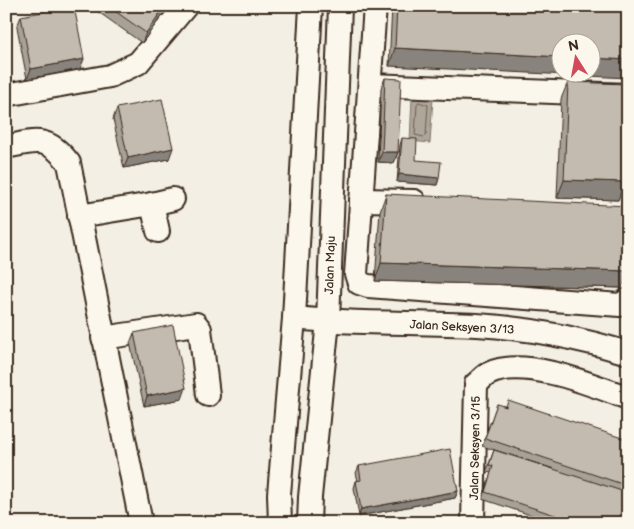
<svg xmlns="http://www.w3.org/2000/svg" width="634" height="529" font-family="'Balsamiq Sans',sans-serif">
<rect width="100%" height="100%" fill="#f3efe4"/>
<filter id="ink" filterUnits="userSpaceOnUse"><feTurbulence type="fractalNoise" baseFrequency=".02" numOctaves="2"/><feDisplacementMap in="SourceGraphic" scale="10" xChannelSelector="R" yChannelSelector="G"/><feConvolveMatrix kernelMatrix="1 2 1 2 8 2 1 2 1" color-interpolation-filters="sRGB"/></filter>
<g filter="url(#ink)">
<path fill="#afa69a" stroke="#817468" d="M412 97 433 98 430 143 410 141Z"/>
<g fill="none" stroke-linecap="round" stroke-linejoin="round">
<path stroke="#695c50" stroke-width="1" d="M419 102 428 105 426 135 424 137 415 135 417 105Z"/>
<defs>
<g id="minor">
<path d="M375 6 356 274 359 283 368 286 620 305 628 300"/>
<path d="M371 85 628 95"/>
<path d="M6 95 110 76 138 63 186 6"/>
<path d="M6 147C37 140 48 136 69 163L141 523"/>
<path d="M361 200 414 201"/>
<path d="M79 216 152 204"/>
<path d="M158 231 152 204 173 199"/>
<path d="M294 318C355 324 416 322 477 325 529 328 579 338 628 353"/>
<path d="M103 338 196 324 200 329 208 395"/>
<path d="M280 523 279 494 294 318 311 6"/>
<path d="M309 523 310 497 328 321 340 6"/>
<path d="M473 523 476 384C480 381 484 376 488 374 523 356 593 385 628 398"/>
</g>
</defs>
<use href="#minor" stroke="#3b2a1e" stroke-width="26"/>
<use href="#minor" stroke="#fbf7ec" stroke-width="22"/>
</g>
<g fill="#a8a197" stroke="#3b2a1e">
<path d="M99 6H169L142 43 97 11Z"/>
<path d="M392 6H628L389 66Z"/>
<path d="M21 16 80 69 27 79 17 27Z"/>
<path d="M385 78 398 152 394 163 378 162 381 88Z"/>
<path d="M568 82 625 182 618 200 557 198 561 99Z"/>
<path d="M117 108 169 159 124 168 113 119Z"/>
<path d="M402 138 416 160 439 178 437 185 397 182 400 145Z"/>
<path d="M386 194 622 288 375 281 380 211Z"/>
<path d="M134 333 182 399 144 406 130 343Z"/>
<path d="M497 404 628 440V523H555L482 499 491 473 486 472 494 450 554 469 482 446Z"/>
<path d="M359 466 458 491 455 498 359 516 354 488 356 481H358L356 473Z"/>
</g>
<g fill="#88837b" stroke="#3b2a1e">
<path d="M165 6H169L142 43 146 33Z"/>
<path d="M395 48 562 57V72H592V58L628 60V78L389 66Z"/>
<path d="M84 59 80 69 27 79 31 69Z"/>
<path d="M173 148 169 159 124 168 128 158Z"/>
<path d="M382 152H398L394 163 378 162Z"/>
<path d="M399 174 439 178 437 185 397 182Z"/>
<path d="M564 180 625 182 618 200 557 198Z"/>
<path d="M381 263 628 271V273L622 288 375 281Z"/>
<path d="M186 388 182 399 144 406 147 396Z"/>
<path d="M458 491 455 498 359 516 361 509Z"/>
</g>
<g fill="#c3bbb0" stroke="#3b2a1e">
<path d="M74 6 84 59 31 69 21 16Z"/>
<path d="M108 6H165L146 33Z"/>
<path d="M397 6H628V60L592 58V42H562V57L395 48Z"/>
<path d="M385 78 401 79 398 152H382Z"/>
<path d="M568 82 628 84V107L625 182 564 180Z"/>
<path d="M162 99 173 148 128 158 117 108Z"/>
<path d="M402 138 417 139 416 160 441 162 439 178 399 174Z"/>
<path d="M386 194 628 206V271L381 263Z"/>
<path d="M173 325 186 388 147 396 134 333Z"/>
<path d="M508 400 628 440V486L485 438 497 404 506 407Z"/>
<path d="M450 449 458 491 361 509 356 481 361 480 359 466Z"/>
<path d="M494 450 628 493V523H579L485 492 493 466 489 465Z"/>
</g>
</g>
<g text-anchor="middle" stroke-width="5" stroke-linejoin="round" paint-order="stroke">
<g font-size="12" fill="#3b2a1e" stroke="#fbf7ec">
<text transform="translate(330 265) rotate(-88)" y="4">Jalan Maju</text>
<text transform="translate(462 327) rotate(3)" y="4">Jalan Seksyen 3/13</text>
<text transform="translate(475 448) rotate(-89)" y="4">Jalan Seksyen 3/15</text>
</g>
</g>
<rect width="634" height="529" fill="none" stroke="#fbf7ec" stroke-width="25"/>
<rect x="12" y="12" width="609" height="504" fill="none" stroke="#3b2a1e" stroke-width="2" filter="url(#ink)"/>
<g transform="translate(576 58) rotate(349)"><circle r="24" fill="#fbf7ec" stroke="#aea59a"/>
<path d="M0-4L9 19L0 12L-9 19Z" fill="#d1495b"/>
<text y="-8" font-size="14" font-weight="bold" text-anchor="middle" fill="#3b2a1e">N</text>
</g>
</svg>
